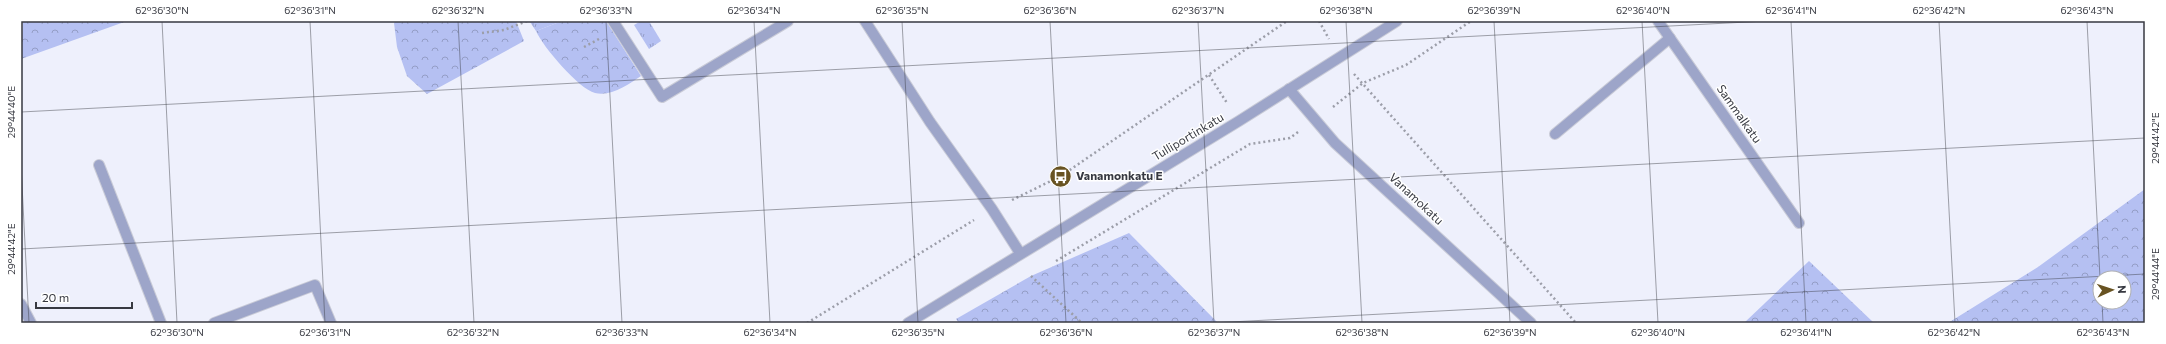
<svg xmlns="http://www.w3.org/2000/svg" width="2166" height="344" font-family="Commissioner,sans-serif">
<defs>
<pattern id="grass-tufts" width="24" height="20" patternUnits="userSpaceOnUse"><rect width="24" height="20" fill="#b5c0f2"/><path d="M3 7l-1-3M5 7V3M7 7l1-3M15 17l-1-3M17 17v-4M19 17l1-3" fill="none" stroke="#949dc6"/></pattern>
<pattern id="forest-crowns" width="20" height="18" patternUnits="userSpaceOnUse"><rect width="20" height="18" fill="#b5c0f2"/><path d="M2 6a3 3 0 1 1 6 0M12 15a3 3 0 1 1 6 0" fill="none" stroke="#949dc6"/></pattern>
</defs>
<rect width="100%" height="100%" fill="#eef0fc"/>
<g fill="url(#grass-tufts)">
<path d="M534 21H562L536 31 530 22Z"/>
<path d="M641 21H649L661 41 649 49 634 25Z"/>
</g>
<g fill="url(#forest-crowns)" fill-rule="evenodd">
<path d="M23 21H127L21 59Z"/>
<path d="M396 21H516L524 41 427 94 407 76 397 47 394 23Z"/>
<path d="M562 21H606L641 76C629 84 611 97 595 93 579 89 543 47 536 31Z"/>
<path d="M2145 189V323H1948L2038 267ZM2100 278H2124V302H2100Z"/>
<path d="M1129 233 1218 323H959L956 319 1031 276Z"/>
<path d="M1809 261 1874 323H1744Z"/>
</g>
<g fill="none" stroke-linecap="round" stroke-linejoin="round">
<defs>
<g id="service">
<path d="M613 21 662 97 788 21"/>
<path d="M865 21 930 122 992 209 1020 253"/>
<path d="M1555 134 1670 38"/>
<path d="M99 165 161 323"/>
<path d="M21 304 31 323"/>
<path d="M214 323 315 285 331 323"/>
</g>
<path id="minor" d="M1658 21 1799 223"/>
<g id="tertiary">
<path d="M1289 89 1335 143 1531 323"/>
<path d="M908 323 1239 121 1397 21"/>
</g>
</defs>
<use href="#service" stroke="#c9cbd7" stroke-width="12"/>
<use href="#minor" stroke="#c9cbd7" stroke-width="12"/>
<use href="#tertiary" stroke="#c9cbd7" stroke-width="12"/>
<g stroke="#9c9ea9" stroke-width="2.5" stroke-dasharray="2 3" stroke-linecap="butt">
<path d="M1319 21 1329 39"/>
<path d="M482 33 504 30 527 21"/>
<path d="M584 47 599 39"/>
<path d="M1354 74 1576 323"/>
<path d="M1209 75 1227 103"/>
<path d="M1333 107 1363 83 1406 65 1471 21"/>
<path d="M1012 200 1061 176 1287 21"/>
<path d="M1056 261 1250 144 1290 138 1298 132"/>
<path d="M1031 276 1082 323"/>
<path d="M807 323 974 220"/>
</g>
<use href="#service" stroke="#9da5c9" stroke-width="10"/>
<use href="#minor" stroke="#9da5c9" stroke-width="10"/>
<use href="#tertiary" stroke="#9da5c9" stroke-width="10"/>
</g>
<path fill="none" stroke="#373941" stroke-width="1" stroke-opacity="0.45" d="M162 21 177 323M310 21 325 323M458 21 474 323M606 21 622 323M754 21 770 323M902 21 918 323M1050 21 1066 323M1198 21 1214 323M1346 21 1362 323M1494 21 1510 323M1642 21 1658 323M1791 21 1806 323M1939 21 1955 323M2087 21 2100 278M21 112 1766 21M21 165 29 323M21 249 2145 138M2102 302 2103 323M1211 323 2145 274"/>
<defs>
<symbol id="bus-disc" viewBox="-11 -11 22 22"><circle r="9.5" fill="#685322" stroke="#fff"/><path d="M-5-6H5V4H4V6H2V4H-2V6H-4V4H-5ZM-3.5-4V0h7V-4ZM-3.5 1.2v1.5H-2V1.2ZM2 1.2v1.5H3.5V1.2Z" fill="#fff"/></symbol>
</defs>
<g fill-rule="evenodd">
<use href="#bus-disc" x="1048" y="164" width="25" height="25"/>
</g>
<g text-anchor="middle" stroke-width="3" stroke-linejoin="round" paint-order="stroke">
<g font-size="12" fill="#373941" stroke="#fff">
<text transform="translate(1739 114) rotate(55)" y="4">Sammalkatu</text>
<text transform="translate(1188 137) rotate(-31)" y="4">Tulliportinkatu</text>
<text transform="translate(1416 199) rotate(43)" y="4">Vanamokatu</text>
</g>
<g font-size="12" font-weight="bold" fill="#373941" stroke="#fff" text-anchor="start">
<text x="1076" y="180">Vanamonkatu E</text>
</g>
</g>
<rect width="2166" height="344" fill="none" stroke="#ffffff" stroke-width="44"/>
<g transform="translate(2112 290) rotate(87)"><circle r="19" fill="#ffffff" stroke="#afb0b3"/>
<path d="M0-3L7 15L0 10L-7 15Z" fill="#685322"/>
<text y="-6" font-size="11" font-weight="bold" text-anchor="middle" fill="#373941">N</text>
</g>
<path d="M36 302v6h96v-6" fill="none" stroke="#373941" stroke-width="2"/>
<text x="42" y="302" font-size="12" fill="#373941" stroke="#ffffff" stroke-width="3" paint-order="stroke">20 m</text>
<rect x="22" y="22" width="2122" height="300" fill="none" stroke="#373941" stroke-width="1.5"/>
<g font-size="10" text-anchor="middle" fill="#373941">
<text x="162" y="14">62°36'30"N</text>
<text x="310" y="14">62°36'31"N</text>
<text x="458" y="14">62°36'32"N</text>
<text x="606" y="14">62°36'33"N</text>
<text x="754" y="14">62°36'34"N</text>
<text x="902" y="14">62°36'35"N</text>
<text x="1050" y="14">62°36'36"N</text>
<text x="1198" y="14">62°36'37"N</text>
<text x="1346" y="14">62°36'38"N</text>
<text x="1494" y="14">62°36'39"N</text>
<text x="1643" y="14">62°36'40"N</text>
<text x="1791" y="14">62°36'41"N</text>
<text x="1939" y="14">62°36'42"N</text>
<text x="2087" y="14">62°36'43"N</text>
<text transform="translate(11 112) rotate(-90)" y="4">29°44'40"E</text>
<text transform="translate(2155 138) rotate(-90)" y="4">29°44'42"E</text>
<text transform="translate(11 249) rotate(-90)" y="4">29°44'42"E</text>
<text transform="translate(2155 274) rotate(-90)" y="4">29°44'44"E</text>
<text x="177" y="336">62°36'30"N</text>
<text x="325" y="336">62°36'31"N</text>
<text x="473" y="336">62°36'32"N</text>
<text x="622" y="336">62°36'33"N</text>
<text x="770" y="336">62°36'34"N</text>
<text x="918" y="336">62°36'35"N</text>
<text x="1066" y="336">62°36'36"N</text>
<text x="1214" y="336">62°36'37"N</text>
<text x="1362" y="336">62°36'38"N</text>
<text x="1510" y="336">62°36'39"N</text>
<text x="1658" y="336">62°36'40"N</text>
<text x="1806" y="336">62°36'41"N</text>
<text x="1954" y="336">62°36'42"N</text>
<text x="2103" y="336">62°36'43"N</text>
</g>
</svg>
